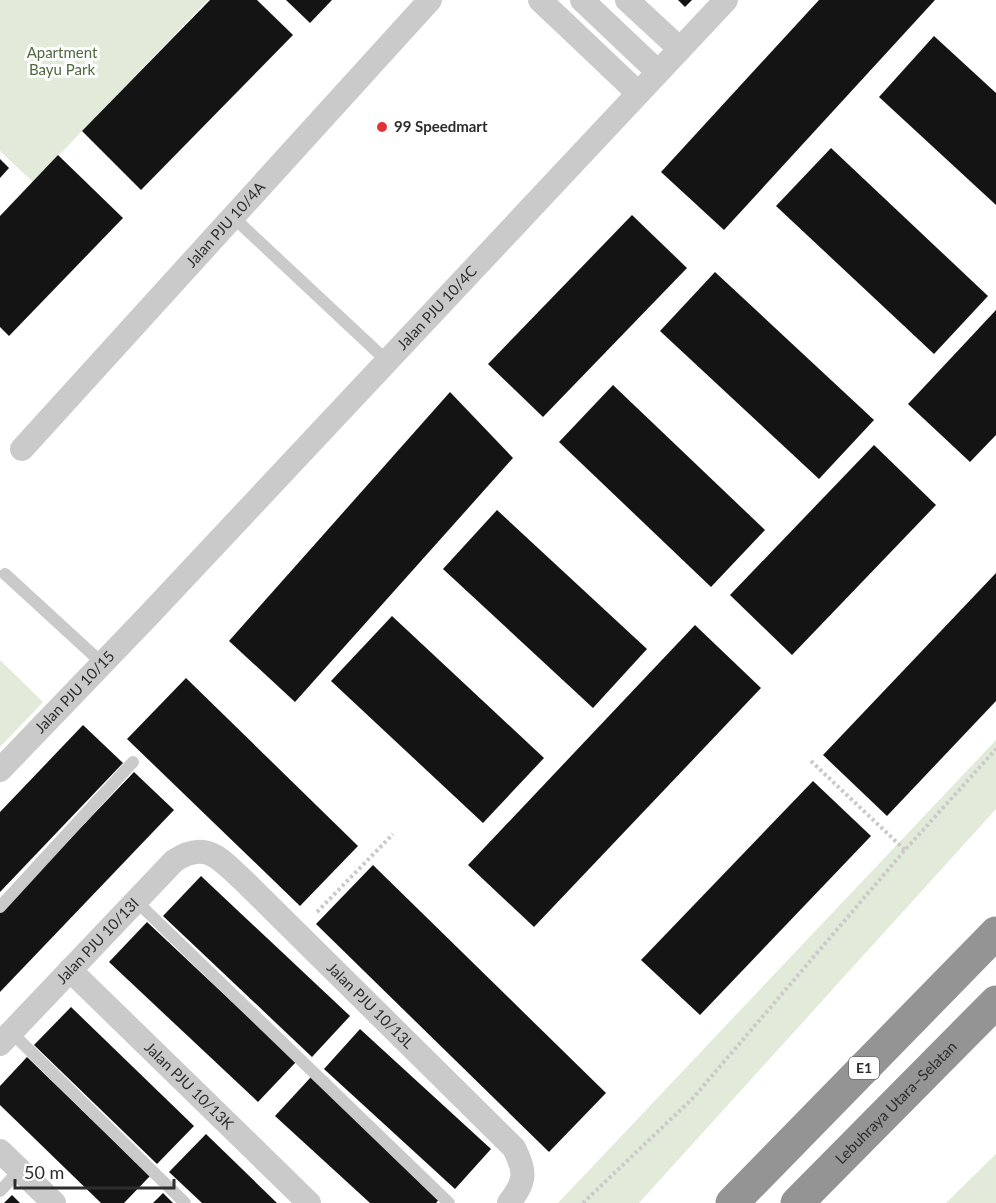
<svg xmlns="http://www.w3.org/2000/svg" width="996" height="1203" font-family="Lato,sans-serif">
<rect width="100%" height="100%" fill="#fff"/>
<g fill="#e2eada">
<path d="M0 0H208L33 182 0 151Z"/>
<path d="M0 660 43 702 0 747Z"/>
<path d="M996 740V809L639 1203H558Z"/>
<path d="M996 1154V1203H946Z"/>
</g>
<g fill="#141414">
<path d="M210 0H257L293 35 141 190 82 131Z"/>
<path d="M286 0H332L310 23Z"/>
<path d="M678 0H692L685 7Z"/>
<path d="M819 0H935L724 230 661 172Z"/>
<path d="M934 36 996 93V205L879 97Z"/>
<path d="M831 148 988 296 934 354 776 206Z"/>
<path d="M58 155 123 218 9 336 0 327V216Z"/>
<path d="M0 159 9 168 0 178Z"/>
<path d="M632 215 687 268 543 417 488 364Z"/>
<path d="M715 272 874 420 819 479 660 331Z"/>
<path d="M996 310V435L970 462 908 404Z"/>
<path d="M613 385 765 530 711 587 559 442Z"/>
<path d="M450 392 513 458 295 702 229 641Z"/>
<path d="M874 445 936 505 792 655 730 595Z"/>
<path d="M497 510 647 649 593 708 443 569Z"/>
<path d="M996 573V701L887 816 823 755Z"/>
<path d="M392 616 544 758 483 823 331 681Z"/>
<path d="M695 625 761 688 534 927 468 865Z"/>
<path d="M186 678 358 846 300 906 127 739Z"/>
<path d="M83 725 123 763 0 892V812Z"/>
<path d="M134 772 174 810 0 992V912Z"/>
<path d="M813 781 871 836 700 1015 641 960Z"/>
<path d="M373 865 606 1093 549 1152 316 924Z"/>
<path d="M201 876 350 1016 312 1057 163 916Z"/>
<path d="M147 922 296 1062 258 1102 109 962Z"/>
<path d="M71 1007 194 1126 157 1164 34 1045Z"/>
<path d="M360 1029 491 1149 455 1189 324 1069Z"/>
<path d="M27 1057 150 1176 124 1203H101L0 1105V1086Z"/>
<path d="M311 1077 442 1196 436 1203H370L275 1116Z"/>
<path d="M206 1134 277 1203H202L169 1172Z"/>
<path d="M163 1193 173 1203H153Z"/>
<path d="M12 1195 20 1203H4Z"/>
</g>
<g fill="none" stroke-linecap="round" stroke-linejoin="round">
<g stroke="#cacaca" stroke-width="4" stroke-dasharray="3 3" stroke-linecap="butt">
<path d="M811 761 905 850"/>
<path d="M317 912 393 834"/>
<path d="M583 1203 693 1098 905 850 996 749"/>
</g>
<g stroke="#cacaca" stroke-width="12">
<path d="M233 217 387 361"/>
<path d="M5 574 102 663"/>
<path d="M135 900 449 1203"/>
<path d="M0 907 133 762"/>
<path d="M11 1032 185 1203"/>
<path d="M0 1191 20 1170"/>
</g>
<g stroke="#cacaca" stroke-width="24">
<path d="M540 0 638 93"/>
<path d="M582 0 658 72"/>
<path d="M627 0 680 49"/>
<path id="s1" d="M22 449 430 0"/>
<path id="s2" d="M0 770 149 615 726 0"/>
<path id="s3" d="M70 970 309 1203"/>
<path id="s4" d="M0 1044 174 861C206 840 219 858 243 880L514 1148C526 1173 526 1180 509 1203"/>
<path d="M0 1151 54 1203"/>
</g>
<g stroke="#949494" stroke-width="33">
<path d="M732 1203 996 933"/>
<path id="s5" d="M797 1203 996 1002"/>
</g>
</g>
<circle fill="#e03237" stroke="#fff" stroke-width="2" cx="382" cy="127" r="6"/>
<g text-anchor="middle" stroke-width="6" stroke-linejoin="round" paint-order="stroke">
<rect fill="#fff" stroke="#6c6c6c" stroke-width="1.5" x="849" y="1057" width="30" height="22" rx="4.5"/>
<g font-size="14" font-weight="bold" fill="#2d2d2d">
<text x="864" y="1073">E1</text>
</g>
<g font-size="15" fill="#4e673c" stroke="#fff">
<text x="62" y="58">Apartment<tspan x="62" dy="17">Bayu Park</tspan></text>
</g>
<g font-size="15" font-weight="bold" fill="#2d2d2d" stroke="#fff" text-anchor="start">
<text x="394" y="132">99 Speedmart</text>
</g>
<g font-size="15" fill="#2d2d2d" stroke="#fff">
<text dy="5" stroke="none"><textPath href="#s1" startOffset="303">Jalan PJU 10/4A</textPath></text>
<text dy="5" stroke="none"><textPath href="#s2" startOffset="636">Jalan PJU 10/4C</textPath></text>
<text dy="5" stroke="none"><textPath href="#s2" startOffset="108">Jalan PJU 10/15</textPath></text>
<text dy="5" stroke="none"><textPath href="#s4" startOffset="142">Jalan PJU 10/13I</textPath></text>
<text dy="5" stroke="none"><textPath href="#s4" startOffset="512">Jalan PJU 10/13L</textPath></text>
<text dy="5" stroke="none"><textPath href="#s3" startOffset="166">Jalan PJU 10/13K</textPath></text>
<text dy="5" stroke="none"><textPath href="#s5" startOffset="141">Lebuhraya Utara–Selatan</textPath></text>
</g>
</g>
<path d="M15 1179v9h159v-9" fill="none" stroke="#2d2d2d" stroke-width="3"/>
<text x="24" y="1179" font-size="18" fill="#2d2d2d" stroke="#ffffff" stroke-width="4.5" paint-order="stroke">50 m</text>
</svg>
